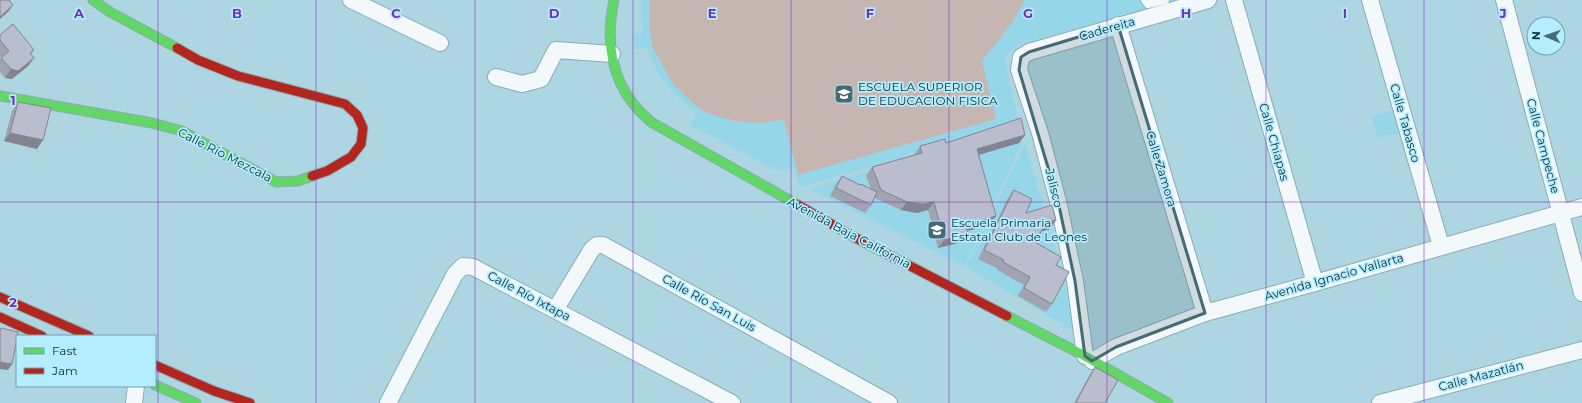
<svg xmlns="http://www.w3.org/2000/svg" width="1582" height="403" font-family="Montserrat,sans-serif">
<rect width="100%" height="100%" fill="#aed6e2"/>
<g fill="#95d7e9">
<path d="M641 0H1181L1023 43 1015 47 1007 55 1005 60 1019 123 800 187 794 168 778 171 690 125 697 111 683 102 668 87 657 72 646 48 636 50 633 36 642 34Z"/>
<path d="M1397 110 1404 132 1378 137 1371 116Z"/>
<path d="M1018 125 1022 143 965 266 809 189Z"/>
<path d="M1025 143 1052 236 1076 328 1072 330 966 267Z"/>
</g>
<path fill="#c6b6b1" d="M649 0H1024C1015 23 996 42 982 61L996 119 798 175 784 120 758 123 734 121 704 112 686 97 673 84 652 47 649 23Z"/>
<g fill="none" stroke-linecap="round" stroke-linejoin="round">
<defs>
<path id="lane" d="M1145 0 1148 4 1165 0"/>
<g id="street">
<path d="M351 0 440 43"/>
<path d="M1234 0 1315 283"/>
<path d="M1370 0 1441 246"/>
<path d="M1504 0 1582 293"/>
<path d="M1118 25 1205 313"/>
<path d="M496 77 522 84 541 79 556 50 612 54"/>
<path d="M555 310 592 249 597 245H603L889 403"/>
<path d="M1085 356 1075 281 1058 201 1040 133 1019 70 1021 57 1029 52 1208 0"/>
<path d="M1092 361 1116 347 1205 313 1315 283 1582 207"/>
<path d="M134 403 136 386"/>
<path d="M388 403 455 274 463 266 473 267 732 403"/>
<path d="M1380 403 1582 350"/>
</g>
<g id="fast">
<path d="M93 0 110 12 177 48"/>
<path d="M614 0C604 47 613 90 651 122L798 205"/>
<path d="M0 96 152 123 182 131 276 182 298 181 312 176"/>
<path d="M1007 316 1085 356 1168 403"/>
<path d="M155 385 196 403"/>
</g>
<g id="jam">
<path d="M177 48 198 60 238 76 345 104 357 115 363 128 361 144 351 157 327 171 312 176"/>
<path d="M798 205 854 237 1007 316"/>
<path d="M0 297 89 336"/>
<path d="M0 317 42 336"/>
<path d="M155 365 214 391 250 403"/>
</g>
</defs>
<use href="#lane" stroke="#8babb4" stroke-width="10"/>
<use href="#street" stroke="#8babb4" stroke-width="18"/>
<use href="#fast" stroke="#8babb4" stroke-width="11"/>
<use href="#jam" stroke="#8babb4" stroke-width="11"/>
<use href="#lane" stroke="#f3f9fb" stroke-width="8"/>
<use href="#street" stroke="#f3f9fb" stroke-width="16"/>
<use href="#fast" stroke="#63d668" stroke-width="9"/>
<use href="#jam" stroke="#b3261e" stroke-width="9"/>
</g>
<g fill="#a0a3b0">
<path d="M0 35 34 50 31 54 34 58 28 66 12 79 5 78 0 72V59L1 58 0 56Z"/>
<path d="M18 102 37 149 4 141 12 111Z"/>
<path d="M1025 135 1019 143 979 155 990 225 967 231 962 242 938 248 928 210 917 213 901 210 875 198 874 197 871 205 865 213 830 196 836 184 842 176 860 185 871 189 866 176 872 167 914 155 920 146 946 143Z"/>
<path d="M1014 190 1026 213 1056 220 1050 229 1041 231 1035 242 1056 265 1052 304 1046 312 1018 296 1024 285 997 270 998 269 978 259 1008 198Z"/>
<path d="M1095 367 1105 403H1074L1089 376Z"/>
</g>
<g fill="#828490">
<path d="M13 5 9 11 0 19V17Z"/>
<path d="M34 58 28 66 12 79 5 78 11 69Z"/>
<path d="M10 133 43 140 37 149 4 141Z"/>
<path d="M1025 135 1019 143 971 157 977 149Z"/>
<path d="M907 202H934L928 210 917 213 901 210Z"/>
<path d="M996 216 990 225 960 233 966 225Z"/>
<path d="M1056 220 1050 229 1040 232 1046 223Z"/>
<path d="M968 234 962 242 938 248 944 240Z"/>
<path d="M0 362 12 364 8 370 0 369Z"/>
</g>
<g fill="#babdcd" stroke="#828490">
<path d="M0 0H9L13 5 0 17Z"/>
<path d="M13 24 34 50 30 53 34 58 18 71 11 69 1 58 9 51 0 40V35Z"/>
<path d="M18 102 51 108 43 140 10 133Z"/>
<path d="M1021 118 1025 135 977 149 996 216 966 225 968 234 944 240 934 202 923 204 907 202 881 190 872 167 922 153 920 146 945 139 946 143Z"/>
<path d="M842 176 860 185 861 184 877 192 871 205 836 188Z"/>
<path d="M1014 190 1032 199 1026 213 1052 205 1056 220 1046 223 1035 242 1061 257 1056 265 1069 272 1052 304 1024 288 1030 277 1003 262 1004 260 984 250Z"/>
<path d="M1 328 18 332V336H17V339L12 364 0 362V331Z"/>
<path d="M1095 367 1118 380 1105 403H1078L1076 402Z"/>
</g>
<path fill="#476a74" fill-opacity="0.2" stroke="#476a74" stroke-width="3" stroke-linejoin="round" d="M1118 25 1205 313 1116 347 1092 361 1085 356 1075 281 1058 201 1019 70 1021 57 1029 52Z"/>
<path fill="none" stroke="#7b2cbf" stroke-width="1" stroke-opacity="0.55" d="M158 0V403M316 0V403M475 0V403M633 0V403M791 0V403M949 0V403M1107 0V403M1266 0V403M1424 0V403M0 202H1582"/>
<defs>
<symbol id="school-square" viewBox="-11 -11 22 22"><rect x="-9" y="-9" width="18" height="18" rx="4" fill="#476a74" stroke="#b3edfe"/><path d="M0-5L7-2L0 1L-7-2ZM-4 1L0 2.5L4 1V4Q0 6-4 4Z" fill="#fff"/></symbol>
</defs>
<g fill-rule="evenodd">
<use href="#school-square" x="833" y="83" width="22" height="22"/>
<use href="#school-square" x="926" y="219" width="22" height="22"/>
</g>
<g text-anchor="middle" stroke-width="3.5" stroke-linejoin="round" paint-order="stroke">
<g font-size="12" fill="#103038" stroke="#b3edfe">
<text transform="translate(1107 29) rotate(-16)" y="4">Cadereita</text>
<text transform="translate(1405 123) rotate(74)" y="4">Calle Tabasco</text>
<text transform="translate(1274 142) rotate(74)" y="4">Calle Chiapas</text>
<text transform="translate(1543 146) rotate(75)" y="4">Calle Campeche</text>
<text transform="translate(225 155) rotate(27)" y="4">Calle Río Mezcala</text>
<text transform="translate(1161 169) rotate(73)" y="4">Calle Zamora</text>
<text transform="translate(1054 188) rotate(76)" y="4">Jalisco</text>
<text transform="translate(849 233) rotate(28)" y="4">Avenida Baja California</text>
<text transform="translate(1334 277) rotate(-16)" y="4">Avenida Ignacio Vallarta</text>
<text transform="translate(529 296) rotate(28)" y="4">Calle Río Ixtapa</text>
<text transform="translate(709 303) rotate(29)" y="4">Calle Río San Luis</text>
<text transform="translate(1481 376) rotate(-15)" y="4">Calle Mazatlán</text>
</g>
<g font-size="12" fill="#103038" stroke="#b3edfe" text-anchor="start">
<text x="858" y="91">ESCUELA SUPERIOR<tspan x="858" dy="14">DE EDUCACION FISICA</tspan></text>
<text x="951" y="227">Escuela Primaria<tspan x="951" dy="14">Estatal Club de Leones</tspan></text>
</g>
</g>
<g font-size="13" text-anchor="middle" font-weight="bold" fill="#7b2cbf" stroke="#b3edfe" stroke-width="3.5" stroke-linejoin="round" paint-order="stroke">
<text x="79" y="18">A</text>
<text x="237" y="18">B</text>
<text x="396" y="18">C</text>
<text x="554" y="18">D</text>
<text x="712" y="18">E</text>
<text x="870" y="18">F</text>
<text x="1028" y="18">G</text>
<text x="1186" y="18">H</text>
<text x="1345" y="18">I</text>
<text x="1503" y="18">J</text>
<text x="13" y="105">1</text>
<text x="13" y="307">2</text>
</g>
<rect x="16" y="335" width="140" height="52" fill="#b3edfe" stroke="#72a1af"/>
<rect x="24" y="348" width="20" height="6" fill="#63d668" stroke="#72a1af"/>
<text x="52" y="355" font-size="12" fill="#103038">Fast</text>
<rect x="24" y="368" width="20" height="6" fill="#b3261e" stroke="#72a1af"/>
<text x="52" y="375" font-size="12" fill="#103038">Jam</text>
<g transform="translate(1546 36) rotate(272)"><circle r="19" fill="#b3edfe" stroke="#72a1af"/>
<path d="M0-3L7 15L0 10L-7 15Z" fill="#476a74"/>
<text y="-6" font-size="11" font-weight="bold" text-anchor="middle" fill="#103038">N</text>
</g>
</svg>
